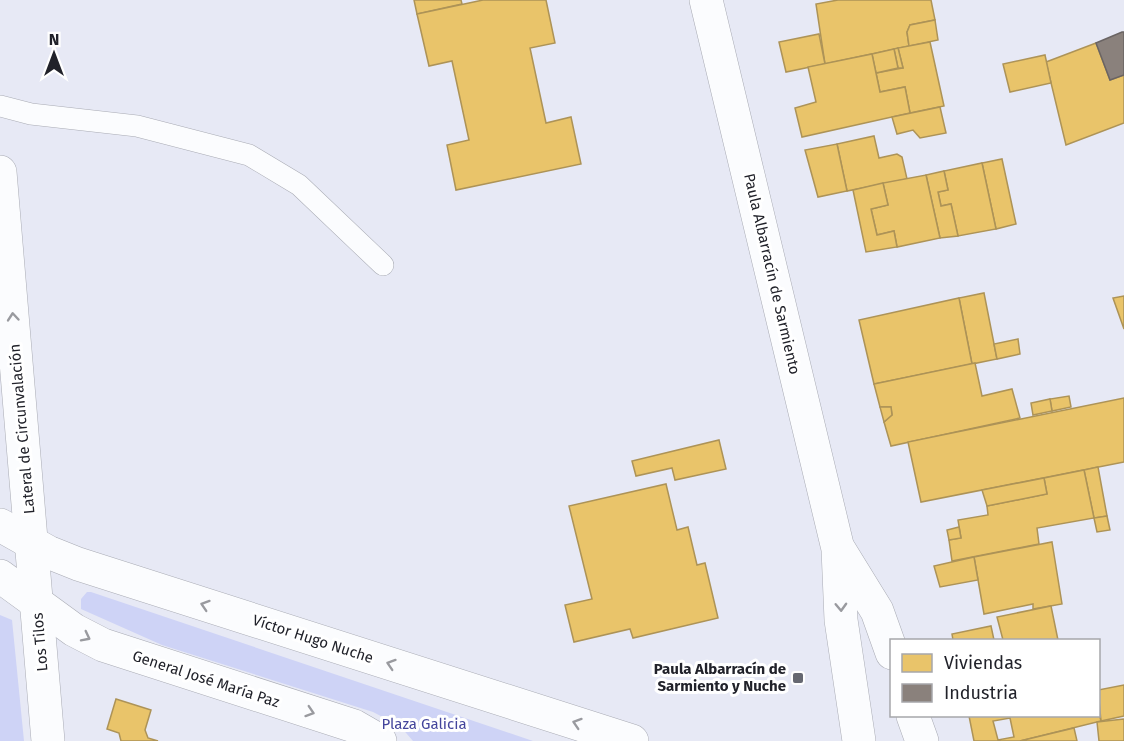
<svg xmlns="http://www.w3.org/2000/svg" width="1124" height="741" font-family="'Fira Sans',sans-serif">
<rect width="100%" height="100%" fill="#e7e9f5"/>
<g fill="#ced3f6">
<path d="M87 592H91L533 741H413L400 726 373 712 162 645 81 609V599Z"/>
<path d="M0 615 12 620 24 741H0Z"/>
</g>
<g fill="#e9c46a" stroke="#ad9357" stroke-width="1.5" fill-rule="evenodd">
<path d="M414 0H461L462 4 417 14Z"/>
<path d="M483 0H546L555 43 530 48 546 123 571 117 581 164 456 190 447 145 469 140 452 61 429 66 417 14Z"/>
<path d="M838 0H931L935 20 910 25 907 32 909 46 825 64 816 4Z"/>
<path d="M935 20 938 40 909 46 907 32 910 25Z"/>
<path d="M819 34 825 64 786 72 779 42Z"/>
<path d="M930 42 944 106 910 113 905 87 880 92 876 73 903 68 898 48Z"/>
<path d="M1096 43 1110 80 1124 75V123L1066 145 1046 62Z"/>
<path d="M898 48 903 68H898L894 49Z"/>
<path d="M894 49 898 68 876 73 872 54Z"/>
<path d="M872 54 880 92 905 87 910 113 802 137 795 108 816 102 808 67Z"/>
<path d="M1045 55 1051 83 1010 92 1003 64Z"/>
<path d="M940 107 946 133 920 138 913 130 897 134 892 117Z"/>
<path d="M874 136 879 158 897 154 902 157 907 179 847 191 837 144Z"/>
<path d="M837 144 847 191 818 197 805 150Z"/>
<path d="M1002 159 1016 224 996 229 982 163Z"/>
<path d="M982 163 996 229 958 236 951 204 941 206 938 192 948 190 944 171Z"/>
<path d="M944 171 948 190 938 192 941 206 951 204 958 236 940 238 926 175Z"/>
<path d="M926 175 940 238 897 247 894 231 877 235 871 209 888 205 883 183Z"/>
<path d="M883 183 888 205 871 209 877 235 894 231 897 247 866 252 853 190Z"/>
<path d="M984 293 997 359 972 364 959 298Z"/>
<path d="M1124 296V329L1113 298Z"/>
<path d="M959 298 972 364 874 384 859 320Z"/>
<path d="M1018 339 1020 354 997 359 994 344Z"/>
<path d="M975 363 982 396 1012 389 1020 418 891 446 884 422 892 415 891 407H880L874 384Z"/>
<path d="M1069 396 1071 407 1052 411 1050 399Z"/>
<path d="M1124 398V462L921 502 908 442Z"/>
<path d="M1050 399 1052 411 1033 415 1031 403Z"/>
<path d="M880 407H891L892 415 884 422Z"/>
<path d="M719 440 726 469 675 480 672 468 636 476 632 461Z"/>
<path d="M1098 467 1107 516 1094 518 1084 470Z"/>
<path d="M1084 470 1094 518 1037 528 1039 544 952 561 949 540 961 538 958 520 988 515 987 506 1047 494 1044 478Z"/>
<path d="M1044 478 1047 494 987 506 982 490Z"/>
<path d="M666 484 677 530 688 527 697 565 705 563 718 618 633 638 630 629 574 642 565 605 592 599 569 506Z"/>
<path d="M1107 516 1110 530 1097 532 1094 518Z"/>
<path d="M959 527 961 538 949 540 947 530Z"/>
<path d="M1052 542 1062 604 1033 609V604L984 614 974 557Z"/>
<path d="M974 557 978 580 940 587 934 566Z"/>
<path d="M1051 606 1058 640H1003L997 617Z"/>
<path d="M991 626 994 640H953L952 634Z"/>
<path d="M1124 685V716L1101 721 1098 690Z"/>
<path d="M116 699 151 710 145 730 148 738 158 741H121L119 733 107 729Z"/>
<path d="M1098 710 1101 721 1020 741H974L969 716H1098ZM1010 718 1014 737 998 740 993 721Z"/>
<path d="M1124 719V741H1099L1097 722Z"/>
<path d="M1074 728 1077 741H1020Z"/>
</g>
<path fill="#8a817c" stroke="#6a6463" stroke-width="1.5" d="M1122 32H1124V75L1110 80 1096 43Z"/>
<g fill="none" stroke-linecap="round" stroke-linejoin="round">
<defs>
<path id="service" d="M0 106 31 114 137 126 249 155 299 185 383 265"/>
<g id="minor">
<path d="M0 525 48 552 78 564 632 741"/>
<path d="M0 576 74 630 103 645 354 726 380 741"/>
</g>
<path id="tertiary" d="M0 172 48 741"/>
<g id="secondary">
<path d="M706 0 838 549 841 620 859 741"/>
<path d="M840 551 877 611 892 653"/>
<path d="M913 716 922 741"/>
</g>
</defs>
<use href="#service" stroke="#a9abb4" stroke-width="22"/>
<use href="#minor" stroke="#a9abb4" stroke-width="34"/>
<use href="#tertiary" stroke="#a9abb4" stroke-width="34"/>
<use href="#secondary" stroke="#a9abb4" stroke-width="34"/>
<use href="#service" stroke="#fbfcfe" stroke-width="21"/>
<use href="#minor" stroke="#fbfcfe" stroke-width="33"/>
<use href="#tertiary" stroke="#fbfcfe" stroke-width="33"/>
<use href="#secondary" stroke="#fbfcfe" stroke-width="33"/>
</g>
<defs><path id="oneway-chevron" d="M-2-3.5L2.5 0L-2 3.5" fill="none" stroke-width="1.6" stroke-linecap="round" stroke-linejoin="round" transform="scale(1.5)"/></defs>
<g stroke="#999a9f">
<use href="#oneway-chevron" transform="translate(13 317) rotate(-95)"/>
<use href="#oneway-chevron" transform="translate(205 605) rotate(-162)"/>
<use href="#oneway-chevron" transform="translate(841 607) rotate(88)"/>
<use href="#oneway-chevron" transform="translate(86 637) rotate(27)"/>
<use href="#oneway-chevron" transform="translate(391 664) rotate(-162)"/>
<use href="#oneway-chevron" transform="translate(310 712) rotate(18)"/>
<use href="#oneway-chevron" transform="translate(577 723) rotate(-162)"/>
</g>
<rect fill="#666871" stroke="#fff" stroke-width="2" x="792" y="672" width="12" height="12" rx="3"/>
<g text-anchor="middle" stroke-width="6" stroke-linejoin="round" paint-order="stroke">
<g font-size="15" fill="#21222a" stroke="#fff">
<text transform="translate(772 274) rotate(77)" y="5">Paula Albarracín de Sarmiento</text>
<text transform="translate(22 429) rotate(-95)" y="5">Lateral de Circunvalación</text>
<text transform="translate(313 639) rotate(18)" y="5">Víctor Hugo Nuche</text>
<text transform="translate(40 642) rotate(-95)" y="5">Los Tilos</text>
<text transform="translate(206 679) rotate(18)" y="5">General José María Paz</text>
</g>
<g font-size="15" font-weight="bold" fill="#21222a" stroke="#fff" text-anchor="end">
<text x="786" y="674">Paula Albarracín de<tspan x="786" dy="17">Sarmiento y Nuche</tspan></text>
</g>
<g font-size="15" fill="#44459c" stroke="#fff">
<text x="424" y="729">Plaza Galicia</text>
</g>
</g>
<rect x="890" y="639" width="210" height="78" fill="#ffffff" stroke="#a6a7aa" stroke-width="1.5"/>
<rect x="902" y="654" width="30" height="18" fill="#e9c46a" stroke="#a6a7aa" stroke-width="1.5"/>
<text x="944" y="669" font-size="18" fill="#21222a">Viviendas</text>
<rect x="902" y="684" width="30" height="18" fill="#8a817c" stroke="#a6a7aa" stroke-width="1.5"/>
<text x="944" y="699" font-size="18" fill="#21222a">Industria</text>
<g transform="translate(54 54)" stroke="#ffffff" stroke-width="4.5" paint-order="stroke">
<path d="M0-4.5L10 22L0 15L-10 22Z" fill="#21222a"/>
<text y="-9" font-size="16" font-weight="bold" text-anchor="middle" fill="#21222a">N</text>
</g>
</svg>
